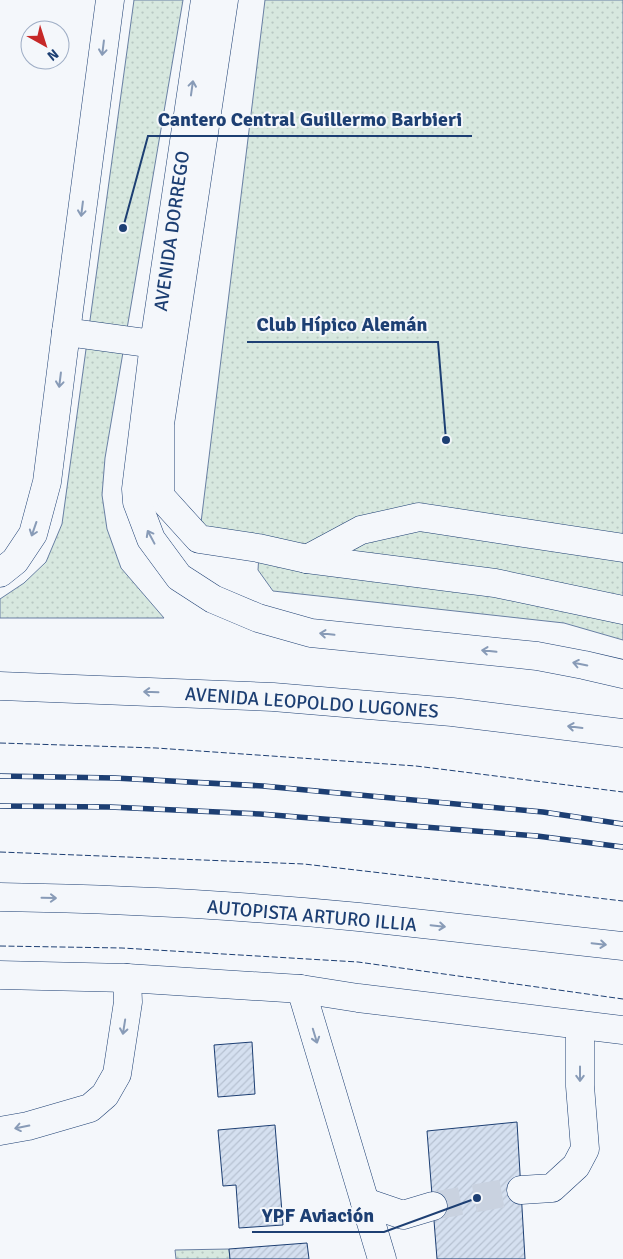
<svg xmlns="http://www.w3.org/2000/svg" width="623" height="1259" font-family="Signika,sans-serif">
<defs>
<pattern id="green-dots" width="8" height="8" patternUnits="userSpaceOnUse" patternTransform="scale(1.25)"><rect width="8" height="8" fill="#d7e8df"/><path d="M2 2h.1M6 6h.1" fill="none" stroke="#b8c8c3" stroke-width="1.8" stroke-linecap="round"/></pattern>
<pattern id="building-hatch" width="6" height="6" patternUnits="userSpaceOnUse" patternTransform="scale(1.25)"><rect width="6" height="6" fill="#d5e0f0"/><path d="M-1 1l2-2M0 6l6-6M5 7l2-2" fill="none" stroke="#b6c1d1"/></pattern>
</defs>
<rect width="100%" height="100%" fill="#f4f7fb"/>
<g fill="url(#green-dots)" stroke="#687fa3">
<path d="M134 0H183L105 458 102 495 107 529 121 568 164 618H0V599L24 583 46 562 62 524Z"/>
<path d="M265 0H623V640L564 623 273 591 258 570 260 538 199 539Z"/>
<path d="M229 1249 230 1259H176L175 1250Z"/>
</g>
<g fill="url(#building-hatch)" stroke="#1d3f73">
<path d="M252 1042 255 1094 218 1097 214 1045Z"/>
<path d="M517 1122 525 1259H437L427 1131Z"/>
<path d="M275 1125 283 1225 239 1228 236 1185 223 1186 218 1130Z"/>
<path d="M307 1243 309 1259H230L229 1249Z"/>
</g>
<g fill="none" stroke-linecap="round" stroke-linejoin="round">
<path stroke="#c9d2e0" stroke-width="28" stroke-dasharray="28 14" stroke-linecap="butt" d="M433 1206 521 1190"/>
<defs>
<g id="minor">
<path d="M224 0 160 424V496L199 539 258 548 307 559 495 583 623 610"/>
<path d="M307 559 361 530 419 517 623 548"/>
<path d="M0 975 127 978 301 989 358 998 623 1030"/>
<path d="M301 989 382 1259"/>
<path d="M0 1131 28 1126 90 1108 105 1095 117 1074 128 1002 127 978"/>
<path d="M521 1190 552 1188 576 1166 585 1149 580 1086V1025"/>
<path d="M365 1202 403 1215 433 1206"/>
</g>
<path id="major" d="M110 0 66 332 154 344 205 0"/>
<g id="highway">
<path d="M154 344 136 489 137 502 151 539 179 577 213 599 258 618 311 633 537 656 584 665 623 674"/>
<path d="M0 573 15 561 33 534 47 482 66 332"/>
<path d="M0 686 273 697 452 712 623 733"/>
<path d="M0 897C120 899 240 905 359 917 447 926 535 937 623 946"/>
</g>
</defs>
<use href="#minor" stroke="#1d3f73" stroke-width="29"/>
<use href="#major" stroke="#1d3f73" stroke-width="29"/>
<use href="#highway" stroke="#1d3f73" stroke-width="29"/>
<use href="#minor" stroke="#f4f7fb" stroke-width="28"/>
<use href="#major" stroke="#f4f7fb" stroke-width="28"/>
<use href="#highway" stroke="#f4f7fb" stroke-width="28"/>
<defs>
<g id="rail">
<path d="M0 776 115 778 263 786 543 812 623 824"/>
<path d="M0 806 110 807 260 814 537 836 623 847"/>
</g>
</defs>
<use href="#rail" stroke="#1d3f73" stroke-width="5.5"/>
<use href="#rail" stroke="#f4f7fb" stroke-width="4" stroke-dasharray="11" stroke-linecap="butt"/>
<g stroke="#1d3f73" stroke-width="1" stroke-dasharray="6 2.5" stroke-linecap="butt">
<path d="M0 743 156 748 416 766 623 792"/>
<path d="M0 852 304 864 623 901"/>
<path d="M0 946 122 948 358 962 623 999"/>
</g>
</g>
<defs><path id="oneway-shaft" d="M-6 0H5M1.5-3L5.5 0L1.5 3" fill="none" stroke-width="1.6" stroke-linecap="round" stroke-linejoin="round" transform="scale(1.25)"/></defs>
<g stroke="#889bb7">
<use href="#oneway-shaft" transform="translate(103 48) rotate(97)"/>
<use href="#oneway-shaft" transform="translate(192 88) rotate(-82)"/>
<use href="#oneway-shaft" transform="translate(82 209) rotate(97)"/>
<use href="#oneway-shaft" transform="translate(60 380) rotate(97)"/>
<use href="#oneway-shaft" transform="translate(34 529) rotate(109)"/>
<use href="#oneway-shaft" transform="translate(151 537) rotate(-118)"/>
<use href="#oneway-shaft" transform="translate(327 634) rotate(-174)"/>
<use href="#oneway-shaft" transform="translate(489 651) rotate(-174)"/>
<use href="#oneway-shaft" transform="translate(580 664) rotate(-169)"/>
<use href="#oneway-shaft" transform="translate(151 692) rotate(-178)"/>
<use href="#oneway-shaft" transform="translate(575 727) rotate(-173)"/>
<use href="#oneway-shaft" transform="translate(49 898) rotate(1)"/>
<use href="#oneway-shaft" transform="translate(438 926) rotate(6)"/>
<use href="#oneway-shaft" transform="translate(599 944) rotate(6)"/>
<use href="#oneway-shaft" transform="translate(124 1027) rotate(99)"/>
<use href="#oneway-shaft" transform="translate(315 1036) rotate(73)"/>
<use href="#oneway-shaft" transform="translate(580 1074) rotate(90)"/>
<use href="#oneway-shaft" transform="translate(22 1127) rotate(169)"/>
</g>
<g text-anchor="middle" stroke-width="4" stroke-linejoin="round" paint-order="stroke">
<g font-size="19" fill="#1d3f73" stroke="#f4f7fb">
<text transform="translate(171 231) rotate(-82)" y="7">AVENIDA DORREGO</text>
<text transform="translate(312 702) rotate(4)" y="7">AVENIDA LEOPOLDO LUGONES</text>
<text transform="translate(312 915) rotate(5)" y="7">AUTOPISTA ARTURO ILLIA</text>
</g>
</g>
<path fill="none" stroke="#1d3f73" stroke-width="2" d="M123 228L148 136H472M446 440L438 342H247M477 1198L384 1232H252"/>
<g fill="#1d3f73" stroke="#f4f7fb" stroke-width="2">
<circle cx="123" cy="228" r="5"/>
<circle cx="446" cy="440" r="5"/>
<circle cx="477" cy="1198" r="5"/>
</g>
<g font-size="20" text-anchor="middle" font-weight="bold" fill="#1d3f73" stroke="#f4f7fb" stroke-width="4" stroke-linejoin="round" paint-order="stroke">
<text x="310" y="126">Cantero Central Guillermo Barbieri</text>
<text x="342" y="331">Club Hípico Alemán</text>
<text x="318" y="1222">YPF Aviación</text>
</g>
<g transform="translate(45 45) rotate(141)"><circle r="24" fill="#f4f7fb" stroke="#9eadc5"/>
<path d="M0-4L9 19L0 12L-9 19Z" fill="#c62828"/>
<text y="-8" font-size="14" font-weight="bold" text-anchor="middle" fill="#1d3f73">N</text>
</g>
</svg>
